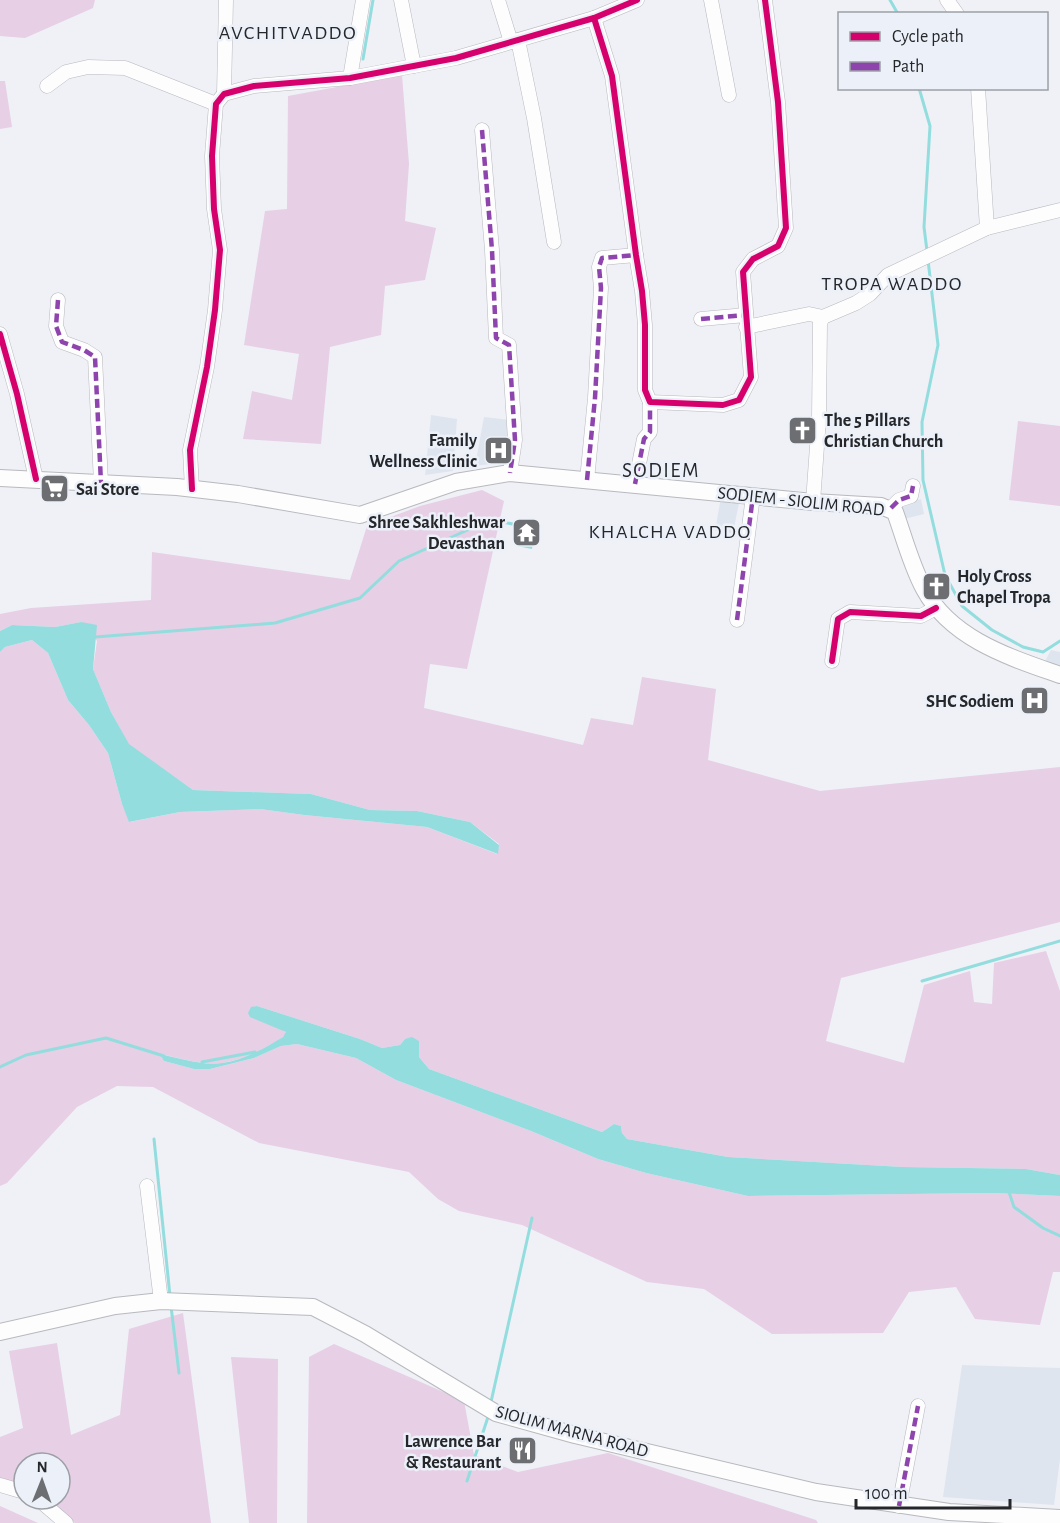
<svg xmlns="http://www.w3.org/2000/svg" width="1060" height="1523" font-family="'Alegreya Sans',sans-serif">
<rect width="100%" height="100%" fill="#eff1f6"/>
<g fill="#dfe5ef">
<path d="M431 415 457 419 453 471 425 475Z"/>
<path d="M484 417 511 420 506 462 475 466Z"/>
<path d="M721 497 740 498 733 533 715 531Z"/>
<path d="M921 499 924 514 900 520 897 507Z"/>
<path d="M1051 650 1060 652V672L1043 665Z"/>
<path d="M962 1365 1060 1368V1459L1054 1505 943 1497Z"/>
</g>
<g fill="#e7cfe5">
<path d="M0 0H95L93 8 25 38 0 36Z"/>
<path d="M402 75 409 164 405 221 436 228 425 280 385 286 381 335 330 347 321 444 243 439 252 391 292 400 299 354 244 345 265 211 287 209 288 96Z"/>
<path d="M0 81H5L12 127 0 129Z"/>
<path d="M1018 421 1060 426V506L1009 500Z"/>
<path d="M482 490 504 501 467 669 430 664 424 708 583 745 591 718 633 725 642 677 716 689 708 760 820 791 1060 767V922L841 978 826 1041 904 1063 924 985 970 971 974 1002 992 1004 994 963 1046 951 1060 991V1175L1026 1169 903 1167 728 1157 627 1139 622 1133 621 1126 614 1124 602 1132 429 1069 419 1057V1041L405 1039 400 1045 382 1048 360 1039 257 1006 251 1008 287 1033 283 1037C265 1048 244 1060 222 1063 203 1066 180 1058 161 1054L164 1061 194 1069H210L254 1058 281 1046 297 1044 356 1058 396 1080 531 1131 598 1159 646 1173 748 1196 993 1193 1060 1196V1272H1053L1040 1325 975 1319 956 1287 909 1292 883 1333 772 1334 704 1289 647 1282 522 1225 459 1211 438 1199 409 1172 259 1143 153 1087 117 1086 77 1107 7 1183 0 1186V652L5 647 32 640 48 653 68 700 89 725 108 753 122 804 130 822 180 812 260 809 304 815 427 827 497 854 499 844 470 822 417 811 370 810 311 794 193 790 129 745 111 712 93 669 97 641 81 622 55 627 12 625 0 631V614L31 608 151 600 152 552 350 580 367 526 420 506Z"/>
<path d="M183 1313 211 1523H75L45 1499H60V1463H24V1489L0 1479V1437L23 1428 9 1351 57 1343 71 1435 120 1415 129 1329Z"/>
<path d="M334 1344 464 1401 474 1455 518 1472 608 1453 816 1520 818 1523H307L309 1357Z"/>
<path d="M231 1357 278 1359 277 1523H249Z"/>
<path d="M0 1506 38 1523H0Z"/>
</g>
<g fill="#93ddde">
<path d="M521 520 536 522 532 549 517 546Z"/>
<path d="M81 622 97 625 93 669 111 712 129 744 193 790 311 794 370 810 417 811 470 822 499 845 498 854 427 827 304 815 260 809 180 812 129 822 122 804 108 753 89 725 68 700 48 653 32 640 5 647 0 652V631L12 625 55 627Z"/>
<path d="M257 1006 360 1039 382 1048 400 1045 405 1039 412 1037 419 1041V1057L429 1069 602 1132 614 1124 621 1126 622 1133 627 1139 728 1157 903 1167 1026 1169 1060 1175V1196L993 1193 748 1196 646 1173 598 1159 531 1131 396 1080 356 1058 297 1044 281 1046 254 1058 210 1069H194L164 1061 160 1054C179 1058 203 1066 222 1063 243 1060 265 1048 283 1037L286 1032 250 1017 248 1013 251 1007Z"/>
</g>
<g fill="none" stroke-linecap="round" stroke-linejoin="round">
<g stroke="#93ddde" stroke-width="3">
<path d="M890 0 898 14"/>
<path d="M363 59 373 0"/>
<path d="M919 88 930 126 924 227 927 251"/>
<path d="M928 260 938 345 922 422 923 480 945 575 962 606 992 630 1023 647 1043 652 1060 641"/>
<path d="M95 637 275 623 360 598 399 561 474 527 502 522 523 526"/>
<path d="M922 981 1060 941"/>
<path d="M202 1062 255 1052"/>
<path d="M0 1067 26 1055 106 1038 164 1056"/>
<path d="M154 1139 170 1296"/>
<path d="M1009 1192 1014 1207 1043 1228 1060 1236"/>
<path d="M171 1306 179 1373"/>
<path d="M491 1402 532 1218"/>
<path d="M467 1481 489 1414"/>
</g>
<defs>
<g id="minor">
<path d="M401 0 414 66"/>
<path d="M498 0 511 42"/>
<path d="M711 0 729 95"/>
<path d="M947 0 957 14"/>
<path d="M594 18 612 76 636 255 642 291 645 325V390L650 402 723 405 739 400 751 377 743 272 753 259 778 246 786 228 778 102 765 0"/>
<path d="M518 40 534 118 554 242"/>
<path d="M350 78 363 0"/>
<path d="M47 86 66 72 88 67 125 68 216 104"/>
<path d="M978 88 987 228"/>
<path d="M224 94 226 0"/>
<path d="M482 130 492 250 496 338 509 345 515 440 510 473"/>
<path d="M58 300 56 326 62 342 84 350 95 357 101 483"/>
<path d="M701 319 746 315"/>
<path d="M746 327 809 314 823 317"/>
<path d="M0 334 17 394 36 479"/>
<path d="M587 480 595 398 601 288 599 267 602 258 636 255"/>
<path d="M635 484 644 439 650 432V402"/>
<path d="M192 489 190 450 207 367 215 310 220 250 214 209 212 156 216 104 224 94 254 86 350 78 456 58 594 18 637 0"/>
<path d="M813 502 819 418 820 323 823 317 856 303 870 294 888 275 987 228 1060 210"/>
<path d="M891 508 899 500 911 496 913 486"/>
<path d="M737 620 753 496"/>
<path d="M832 661 838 619 850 612 921 616 936 608"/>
<path d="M147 1186 161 1301"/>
<path d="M0 1485 24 1492"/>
<path d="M38 1499 66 1523"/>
<path d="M899 1506 918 1406"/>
</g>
<g id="major">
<path d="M0 478 177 487 238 494 360 515 456 482 510 473 813 502 881 506 895 512C904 537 911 565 924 589 951 639 1009 657 1060 675"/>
<path d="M0 1332 115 1306 161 1301 313 1307 365 1334 496 1413 575 1435 816 1492 949 1512 1060 1518"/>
</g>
</defs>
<use href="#minor" stroke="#b8b9bd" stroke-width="15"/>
<use href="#major" stroke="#b8b9bd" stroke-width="18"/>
<use href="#minor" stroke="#fdfdfe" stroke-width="14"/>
<use href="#major" stroke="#fdfdfe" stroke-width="16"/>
<g stroke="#8e44ad" stroke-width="4.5" stroke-dasharray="9 4.5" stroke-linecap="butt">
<path d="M482 130 492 250 496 338 509 345 515 440 510 473"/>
<path d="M58 300 56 326 62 342 84 350 95 357 101 483"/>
<path d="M701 319 746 315"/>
<path d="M587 480 595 398 601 288 599 267 602 258 636 255"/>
<path d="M635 484 644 439 650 432V402"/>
<path d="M891 508 899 500 911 496 913 486"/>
<path d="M737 620 753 496"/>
<path d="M899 1506 918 1406"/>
</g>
<defs>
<g id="cycleway">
<path d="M594 18 612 76 636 255 642 291 645 325V390L650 402 723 405 739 400 751 377 743 272 753 259 778 246 786 228 778 102 765 0"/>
<path d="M0 334 17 394 36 479"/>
<path d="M192 489 190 450 207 367 215 310 220 250 214 209 212 156 216 104 224 94 254 86 350 78 456 58 594 18 637 0"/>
<path d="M832 661 838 619 850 612 921 616 936 608"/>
</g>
</defs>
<use href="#cycleway" stroke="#ecf0f9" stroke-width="10"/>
<use href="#cycleway" stroke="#d6006c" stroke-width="6"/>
</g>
<defs>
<symbol id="church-square" viewBox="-11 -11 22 22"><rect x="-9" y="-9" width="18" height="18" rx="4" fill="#6c6e71" stroke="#ecf0f9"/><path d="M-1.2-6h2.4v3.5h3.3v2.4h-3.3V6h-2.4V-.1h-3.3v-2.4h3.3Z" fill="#fff"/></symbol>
<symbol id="hospital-square" viewBox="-11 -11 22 22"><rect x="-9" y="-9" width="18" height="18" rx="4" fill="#6c6e71" stroke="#ecf0f9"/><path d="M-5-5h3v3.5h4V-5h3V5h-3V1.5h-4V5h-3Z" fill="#fff"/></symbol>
<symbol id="supermarket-square" viewBox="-11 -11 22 22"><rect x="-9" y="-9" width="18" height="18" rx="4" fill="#6c6e71" stroke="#ecf0f9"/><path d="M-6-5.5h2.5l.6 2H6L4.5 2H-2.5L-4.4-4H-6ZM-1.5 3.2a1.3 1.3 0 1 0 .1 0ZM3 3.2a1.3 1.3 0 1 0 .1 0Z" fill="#fff"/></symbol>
<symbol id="temple-square" viewBox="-11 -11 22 22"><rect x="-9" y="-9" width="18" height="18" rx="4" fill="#6c6e71" stroke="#ecf0f9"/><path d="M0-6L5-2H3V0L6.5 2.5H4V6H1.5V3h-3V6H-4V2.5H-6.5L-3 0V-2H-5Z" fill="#fff"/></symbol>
<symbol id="restaurant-square" viewBox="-11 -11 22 22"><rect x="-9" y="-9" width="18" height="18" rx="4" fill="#6c6e71" stroke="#ecf0f9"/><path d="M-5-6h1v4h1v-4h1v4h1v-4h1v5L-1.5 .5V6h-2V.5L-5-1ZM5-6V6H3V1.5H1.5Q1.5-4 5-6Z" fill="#fff"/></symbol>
</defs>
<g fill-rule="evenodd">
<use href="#church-square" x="786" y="414" width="33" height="33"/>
<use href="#hospital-square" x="482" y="434" width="33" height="33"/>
<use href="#supermarket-square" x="38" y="472" width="33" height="33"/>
<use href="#temple-square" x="510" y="516" width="33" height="33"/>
<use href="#church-square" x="920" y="570" width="33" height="33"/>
<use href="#hospital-square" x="1018" y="684" width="33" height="33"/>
<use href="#restaurant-square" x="506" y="1434" width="33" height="33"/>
</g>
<g text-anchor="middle" stroke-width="5" stroke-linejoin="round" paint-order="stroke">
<g font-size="18" font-weight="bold" fill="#25272a" stroke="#ecf0f9" text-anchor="end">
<text x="824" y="426" text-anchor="start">The 5 Pillars<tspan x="824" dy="21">Christian Church</tspan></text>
<text x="477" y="446">Family<tspan x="477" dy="21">Wellness Clinic</tspan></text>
<text x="76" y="495" text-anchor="start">Sai Store</text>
<text x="505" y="528">Shree Sakhleshwar<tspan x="505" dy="21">Devasthan</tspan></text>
<text x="957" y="582" text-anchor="start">Holy Cross<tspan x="957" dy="21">Chapel Tropa</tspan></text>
<text x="1014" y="707">SHC Sodiem</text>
<text x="501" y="1447">Lawrence Bar<tspan x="501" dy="21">&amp; Restaurant</tspan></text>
</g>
<g font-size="18" fill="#25272a" stroke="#ecf0f9">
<text transform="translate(801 501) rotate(6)" y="6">SODIEM - SIOLIM ROAD</text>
<text transform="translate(572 1431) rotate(15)" y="6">SIOLIM MARNA ROAD</text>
</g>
<g font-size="20" letter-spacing="1.5" fill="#25272a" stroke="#ecf0f9">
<text x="288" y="39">AVCHITVADDO</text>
<text x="892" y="290">TROPA WADDO</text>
<text x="670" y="538">KHALCHA VADDO</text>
</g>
<g font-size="21" letter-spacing="1.5" fill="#25272a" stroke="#ecf0f9">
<text x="661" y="477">SODIEM</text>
</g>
</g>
<rect x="838" y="12" width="210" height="78" fill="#ecf0f9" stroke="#9ca0a6" stroke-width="1.5"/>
<rect x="850" y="32" width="30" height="9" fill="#d6006c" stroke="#9ca0a6" stroke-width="1.5"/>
<text x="892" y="42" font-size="18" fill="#25272a">Cycle path</text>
<rect x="850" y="62" width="30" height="9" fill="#8e44ad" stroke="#9ca0a6" stroke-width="1.5"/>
<text x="892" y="72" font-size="18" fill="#25272a">Path</text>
<g transform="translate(42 1481) rotate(1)"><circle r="28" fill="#ecf0f9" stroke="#9ca0a6" stroke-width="1.5"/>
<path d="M0-4.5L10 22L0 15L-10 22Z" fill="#6c6e71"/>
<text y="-9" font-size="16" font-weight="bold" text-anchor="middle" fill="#25272a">N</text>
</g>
<path d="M856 1499v9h154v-9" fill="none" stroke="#25272a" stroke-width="3"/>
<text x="865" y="1499" font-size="18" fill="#25272a" stroke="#ecf0f9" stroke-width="4.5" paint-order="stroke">100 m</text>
</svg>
